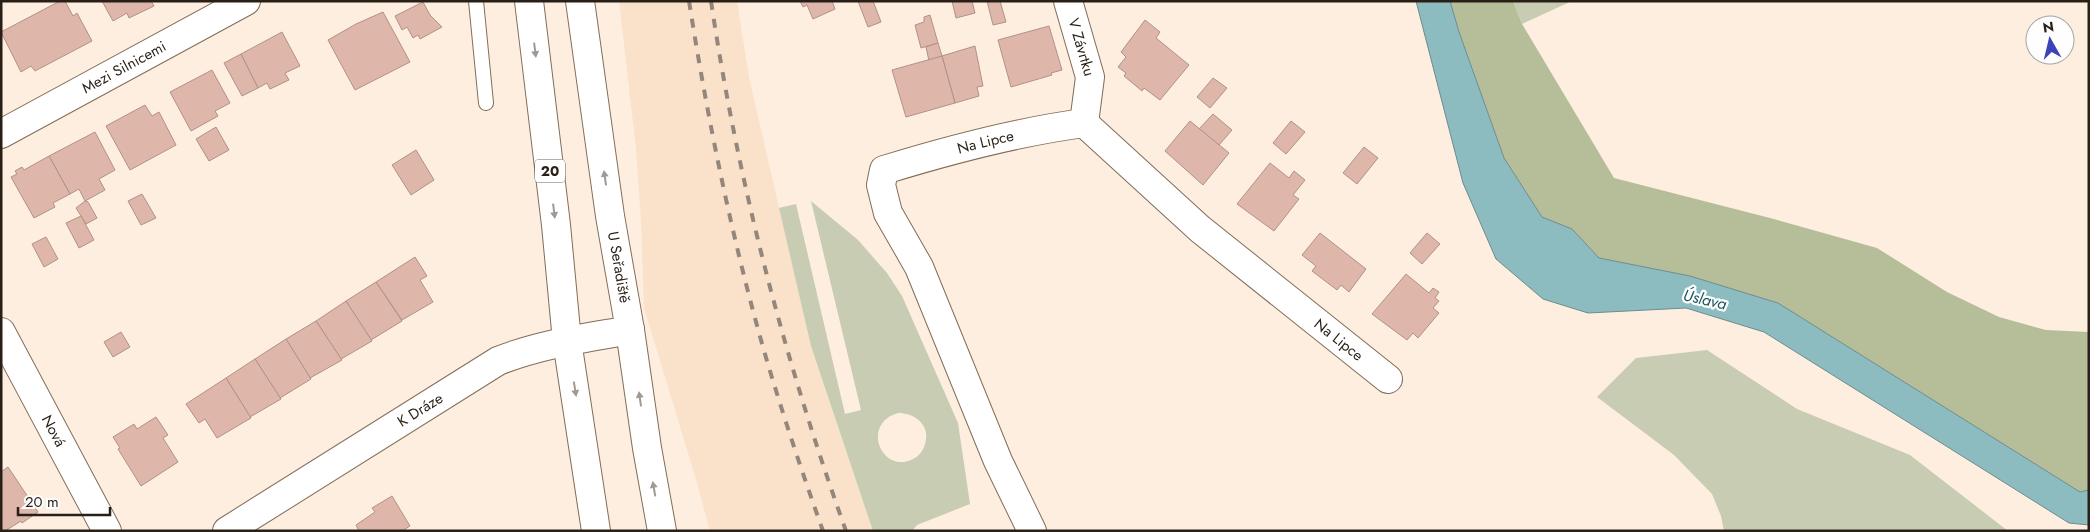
<svg xmlns="http://www.w3.org/2000/svg" width="2090" height="532" font-family="Jost,sans-serif">
<rect width="100%" height="100%" fill="#fdeee0"/>
<path fill="#fae2ca" d="M619 1H737L749 77 811 346 873 531H710L695 476 644 308 641 221 636 149Z"/>
<g fill="#c7ccb2" fill-rule="evenodd">
<path d="M1513 1H1572L1522 24Z"/>
<path d="M811 201 858 240 887 273 902 296 958 423 970 504 917 525 912 531H873L811 346 779 208 796 204 845 414 861 410ZM898 413C915 413 931 425 925 444 923 451 919 456 913 459 882 475 860 424 898 413Z"/>
<path d="M1707 350 1797 409 1910 455 2008 531H1724L1721 516 1712 494 1674 455 1597 397 1636 358Z"/>
</g>
<path fill="#b5bd99" d="M1450 1H1513L1522 24 1614 178 1770 218 1877 248 1947 292 1999 317 2046 330 2089 332V490L2080 492 1778 303 1690 276 1599 258 1572 229 1542 217 1504 158 1459 32Z"/>
<path fill="#8cbbc0" stroke="#6e8c8d" d="M1416 1H1450L1459 32 1504 158 1542 217 1572 229 1599 258 1690 276 1778 303 2080 492 2089 490V525L2069 523 1764 332 1686 308 1588 313 1543 299 1496 259 1463 183Z"/>
<g fill="#dfb7aa" stroke="#b19186">
<path d="M60 1H65L73 16 77 13 92 41 35 71 31 66 21 72 1 32Z"/>
<path d="M102 1H151L154 6 129 18 127 13 113 21Z"/>
<path d="M800 1H832L835 9 813 19 807 5 803 7Z"/>
<path d="M858 1H873L881 22 868 27Z"/>
<path d="M952 1H972L975 13 956 18Z"/>
<path d="M987 1H1000L1006 22 993 25Z"/>
<path d="M423 2 430 15 442 27 420 39 418 35 413 38 407 27 402 30 395 16Z"/>
<path d="M383 12 410 62 355 90 328 40 356 24Z"/>
<path d="M930 15 938 43 921 48 915 25 924 22V17Z"/>
<path d="M1145 20 1160 32 1156 38 1189 65 1160 100 1144 88 1142 91 1124 76 1126 73 1118 67 1126 57 1121 52Z"/>
<path d="M1049 26 1062 70 1051 73 1052 75 1011 87 998 40Z"/>
<path d="M282 32 300 66 285 73 289 80 270 89 267 83 258 88 241 54Z"/>
<path d="M938 43 942 56 929 61 926 47Z"/>
<path d="M975 46 983 86 977 87 979 96 955 103 942 56Z"/>
<path d="M241 54 258 88 242 96 224 63Z"/>
<path d="M942 56 955 103 906 117 892 70Z"/>
<path d="M212 70 230 103 215 111 218 116 191 131 170 92Z"/>
<path d="M1213 78 1227 88 1210 108 1197 97Z"/>
<path d="M145 105 152 116 159 112 176 145 130 170 106 126Z"/>
<path d="M1213 114 1232 130 1219 145 1199 129Z"/>
<path d="M1190 121 1229 153 1203 185 1165 151Z"/>
<path d="M1291 121 1305 132 1286 154 1273 143Z"/>
<path d="M216 127 229 150 209 161 196 139Z"/>
<path d="M95 132 115 170 99 179 105 190 85 201 79 189 70 194 49 156Z"/>
<path d="M1364 147 1378 158 1357 184 1343 173Z"/>
<path d="M416 150 434 180 411 195 392 165Z"/>
<path d="M49 156 70 194 53 203 55 207 34 218 11 177 17 174 15 171 22 167 24 170Z"/>
<path d="M1270 163 1289 178 1294 171 1305 180 1293 195 1299 199 1274 231 1237 204Z"/>
<path d="M142 194 156 218 141 225 128 201Z"/>
<path d="M85 201 88 202 97 218 86 224 76 208Z"/>
<path d="M81 216 94 240 79 248 66 223Z"/>
<path d="M1320 233 1366 269 1349 292 1341 285 1337 290 1312 271 1316 266 1302 255Z"/>
<path d="M1427 233 1440 244 1422 264 1410 253Z"/>
<path d="M46 237 58 259 44 267 32 244Z"/>
<path d="M415 257 427 276 420 280 433 302 402 320 376 282Z"/>
<path d="M1406 274 1429 293 1433 288 1439 292 1435 298 1439 301 1433 308 1439 313 1418 338 1413 333 1407 340 1372 314Z"/>
<path d="M376 282 402 321 371 340 346 301Z"/>
<path d="M346 301 372 341 341 359 316 321Z"/>
<path d="M316 321 342 360 310 378 286 339Z"/>
<path d="M121 332 130 347 113 357 104 342Z"/>
<path d="M286 339 311 379 280 398 255 359Z"/>
<path d="M255 359 281 399 250 417 226 378Z"/>
<path d="M226 378 251 418 217 438 205 419 199 423 186 404Z"/>
<path d="M156 417 168 435 163 438 178 462 141 486 118 449 120 448 113 437 134 424 137 429Z"/>
<path d="M8 467 38 512 22 523 21 521 5 531H1V472Z"/>
<path d="M392 496 410 526 402 531H359L356 525 375 512 372 508Z"/>
</g>
<g fill="none" stroke-linecap="round" stroke-linejoin="round">
<defs>
<path id="lane" d="M476 1 486 103"/>
<g id="street">
<path id="s1" d="M1068 1 1090 77 1084 123"/>
<path id="s2" d="M1 134 246 1"/>
<path id="s3" d="M1 332 107 531"/>
<path id="s4" d="M1032 531 998 461 919 267 888 213 881 185 884 170C949 150 1016 132 1084 123L1200 229 1388 379"/>
</g>
<g id="secondary">
<path id="s5" d="M227 531 498 361C540 344 586 338 630 330"/>
</g>
<g id="primary">
<path d="M529 1 556 225 567 341"/>
<path id="s6" d="M580 1 610 216 630 330"/>
</g>
<g id="highway">
<path d="M630 330 647 448 662 531"/>
<path d="M567 341 596 531"/>
</g>
</defs>
<use href="#lane" stroke="#826d57" stroke-width="16"/>
<use href="#street" stroke="#826d57" stroke-width="30"/>
<use href="#secondary" stroke="#826d57" stroke-width="30"/>
<use href="#primary" stroke="#826d57" stroke-width="30"/>
<use href="#highway" stroke="#826d57" stroke-width="30"/>
<use href="#lane" stroke="#fff" stroke-width="14"/>
<use href="#street" stroke="#fff" stroke-width="28"/>
<use href="#secondary" stroke="#fff" stroke-width="28"/>
<use href="#primary" stroke="#fff" stroke-width="28"/>
<use href="#highway" stroke="#fff" stroke-width="28"/>
<g stroke="#93877b" stroke-width="4" stroke-dasharray="9 9" stroke-linecap="butt">
<path d="M689 1C708 122 733 244 767 361 784 418 803 475 823 531"/>
<path d="M711 1C738 183 784 358 846 531"/>
</g>
</g>
<defs><path id="oneway-solid" d="M-6-.8H1V-3.2L6.5 0L1 3.2V.8H-6Z" transform="scale(1.25)"/></defs>
<g fill="#9e9a96">
<use href="#oneway-solid" transform="translate(535 50) rotate(83)"/>
<use href="#oneway-solid" transform="translate(605 178) rotate(-98)"/>
<use href="#oneway-solid" transform="translate(554 211) rotate(83)"/>
<use href="#oneway-solid" transform="translate(575 389) rotate(81)"/>
<use href="#oneway-solid" transform="translate(640 399) rotate(-98)"/>
<use href="#oneway-solid" transform="translate(654 489) rotate(-100)"/>
</g>
<g text-anchor="middle" stroke-width="4.5" stroke-linejoin="round" paint-order="stroke">
<rect fill="#fefefe" stroke="#68625c" stroke-width="1" x="535" y="159.5" width="30" height="23" rx="4"/>
<g font-size="14" font-weight="bold" fill="#281f16">
<text x="550" y="176">20</text>
</g>
<g font-size="15" fill="#281f16" stroke="#fefefe">
<text dy="5" stroke="none"><textPath href="#s1" startOffset="48">V Závrtku</textPath></text>
<text dy="5" stroke="none"><textPath href="#s2" startOffset="140">Mezi Silnicemi</textPath></text>
<text dy="5" stroke="none"><textPath href="#s4" startOffset="499">Na Lipce</textPath></text>
<text dy="5" stroke="none"><textPath href="#s6" startOffset="269">U Seřadiště</textPath></text>
<text dy="5" stroke="none"><textPath href="#s4" startOffset="934">Na Lipce</textPath></text>
<text dy="5" stroke="none"><textPath href="#s5" startOffset="228">K Dráze</textPath></text>
<text dy="5" stroke="none"><textPath href="#s3" startOffset="112">Nová</textPath></text>
</g>
<g font-size="16" font-style="italic" fill="#15565c" stroke="#fefefe">
<text transform="translate(1705 299) rotate(13)" y="6">Úslava</text>
</g>
</g>
<rect width="2090" height="532" fill="none" stroke="#281f16" stroke-width="5"/>
<g transform="translate(2050 40) rotate(352)"><circle r="24" fill="#fefefe" stroke="#a8a5a1"/>
<path d="M0-4L9 19L0 12L-9 19Z" fill="#3d43b7"/>
<text y="-8" font-size="14" font-weight="bold" text-anchor="middle" fill="#281f16">N</text>
</g>
<path d="M18 507v8h92v-8" fill="none" stroke="#281f16" stroke-width="2.5"/>
<text x="25" y="507" font-size="15" fill="#281f16" stroke="#fefefe" stroke-width="4" paint-order="stroke">20 m</text>
</svg>
